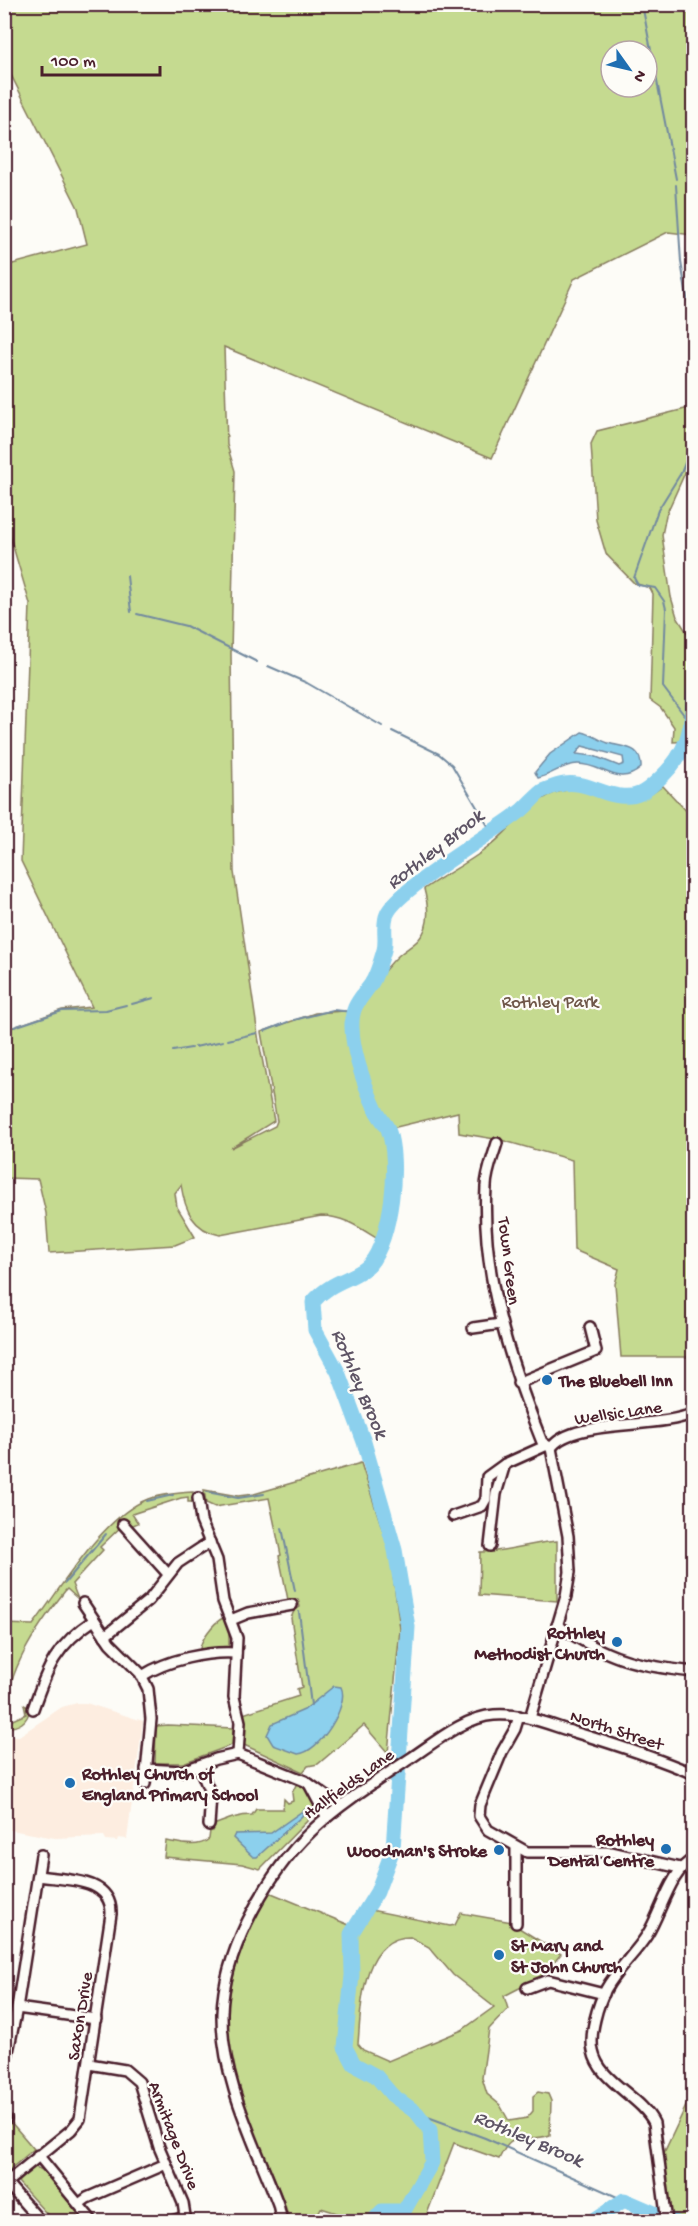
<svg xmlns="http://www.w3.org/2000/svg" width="698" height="2226" font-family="'Gochi Hand',sans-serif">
<rect width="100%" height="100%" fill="#fdfcf7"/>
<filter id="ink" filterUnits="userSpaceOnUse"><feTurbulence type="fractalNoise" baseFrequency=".0167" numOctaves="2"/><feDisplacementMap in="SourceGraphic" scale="12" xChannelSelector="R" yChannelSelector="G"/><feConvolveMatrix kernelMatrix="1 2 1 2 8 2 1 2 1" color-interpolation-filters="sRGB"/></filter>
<g filter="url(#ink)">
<path fill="#fdede0" d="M77 1703H86L143 1721 127 1839 118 1838 117 1841 106 1840 104 1836 55 1838 5 1829V1737L19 1736 62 1707Z"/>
<g fill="#c5da90" stroke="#887c5e" stroke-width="1.5" fill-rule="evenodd">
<path d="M5 5H693V235L668 232 574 279 492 458 224 347 227 445 235 471 231 654 234 872 259 1042 274 1121 231 1148 275 1126 277 1121 261 1032 315 1013 359 1010C365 996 385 968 397 957 404 950 413 946 419 939 431 926 428 904 424 889 444 875 466 864 486 849 511 831 531 797 562 791 603 782 619 820 663 786L693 818V1357H621L615 1284 619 1269 574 1250 572 1160 501 1140 459 1133 458 1112 388 1129C392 1160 399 1214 381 1241 361 1229 345 1216 321 1216L220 1235C193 1230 185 1210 181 1185L175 1193 177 1207 195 1237 175 1245 49 1253 46 1213 38 1179 5 1178V1030L62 1010 92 1007 21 861 30 604 4 516 5 266 87 244 78 208 5 63ZM611 51H647V87H611Z"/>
<path d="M693 407V455L666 515 662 535 671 597 677 617 693 642V741L673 742 674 727 661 708 650 700 653 594 650 588 634 583 606 554 596 520 591 444 597 431Z"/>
<path d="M361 1463 390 1553 400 1629 388 1753 364 1725 318 1764 308 1766 303 1772 244 1745 243 1714 299 1696 297 1689 302 1687 291 1618 294 1611 300 1607 298 1599 288 1600 279 1556 281 1555 269 1498 215 1507 206 1503 204 1490 238 1496 254 1494Z"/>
<path d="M193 1492V1502H188V1497L181 1498 132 1514 138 1523 131 1526 125 1523 100 1547 103 1550 72 1584 78 1599 67 1589 65 1591C40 1623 0 1678 8 1722L26 1714 24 1705 30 1708C28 1723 18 1727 5 1728L4 1624 33 1625C62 1587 102 1517 148 1499 162 1494 178 1493 193 1492Z"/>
<path d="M557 1541V1601L479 1595 480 1552C506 1552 530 1543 557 1541Z"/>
<path d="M223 1618 229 1633V1647L200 1651C199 1641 214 1622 223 1618Z"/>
<path d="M168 1725 233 1728 232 1745 183 1763H155L156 1726Z"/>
<path d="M297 1783C308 1789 318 1801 314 1814L260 1869 242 1864 164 1857 166 1841C178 1843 198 1849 209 1839L210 1831H213L216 1824C227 1820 237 1815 252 1815L256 1809H283L284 1799 288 1803 293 1801 292 1793Z"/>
<path d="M269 1892 359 1929 371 1910 450 1926 455 1925 461 1913 512 1922 518 1924 519 1928 561 1954 543 1976 504 1996 508 2009 489 2029 482 2078 487 2094 500 2105 509 2121 527 2118 533 2111V2096L538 2092 548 2094 551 2101 550 2135C525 2144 514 2127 499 2159L454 2143 427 2214 412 2221H341L340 2214 321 2208 314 2221H290C279 2183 260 2148 246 2111 213 2025 226 1970 269 1892ZM410 1937 429 1947 453 1975 494 2007 462 2030 388 2061 363 2050 358 2044C361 2010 361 1937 410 1937Z"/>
<path d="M693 2091V2221H684L669 2215 663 2155Z"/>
<path d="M10 2121 34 2149 9 2170 5 2168 4 2124Z"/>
<path d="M33 2166 47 2172 86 2218 85 2221H53L18 2182Z"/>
</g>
<g fill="#8cd0ed" stroke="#72899f" stroke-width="1.5" fill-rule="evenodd">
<path d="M582 732C592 734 599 740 608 743 624 748 642 745 641 768 618 788 603 764 578 764 563 764 552 775 538 778L535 772 550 754ZM582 746 623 757 624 764 619 766 594 756 576 754Z"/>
<path d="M334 1686 341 1687C350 1705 319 1753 298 1754L273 1745 267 1735 272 1724 304 1710Z"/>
<path d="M304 1810 302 1816 257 1857H253L233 1838 235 1834 271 1833Z"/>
</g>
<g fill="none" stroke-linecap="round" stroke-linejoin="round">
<g stroke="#72899f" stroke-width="2">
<path d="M642 4 676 179"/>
<path d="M676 185 681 262 694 340"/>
<path d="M127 576 131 612"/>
<path d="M137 614 186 626 257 662"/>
<path d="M268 666 307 683 382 726"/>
<path d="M690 723 663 687 666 609 664 601 655 588 638 585 634 578 658 510 681 473 694 440"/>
<path d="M392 731 439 754 452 765 491 831"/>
<path d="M132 1004 154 998"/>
<path d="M294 1020 333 1010 353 1012"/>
<path d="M14 1027 62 1011 106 1010 126 1005"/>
<path d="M265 1031 288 1022"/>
<path d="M228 1040 257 1033"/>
<path d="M195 1047 223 1041"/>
<path d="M173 1051 191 1048"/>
<path d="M207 1492 238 1498 264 1494"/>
<path d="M147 1501 173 1495"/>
<path d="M282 1528 295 1591"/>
<path d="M65 1583 106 1534"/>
<path d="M299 1612 311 1705"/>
<path d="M417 2113 485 2138 624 2200"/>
</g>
<g stroke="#8cd0ed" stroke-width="15">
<path d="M372 2222 382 2211H404L432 2162 430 2130 417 2113 392 2095 376 2076 354 2064 345 2047 352 1975 351 1934 377 1892 393 1849 408 1627 395 1550 364 1442 338 1372 315 1330 313 1302C331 1280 356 1279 369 1265 392 1239 400 1161 388 1129 385 1123 379 1117 376 1110 365 1086 353 1055 352 1028 351 1006 359 1001 371 984 377 975 381 960 384 950 387 939 382 925 387 914 397 889 497 831 522 810 529 804 535 796 542 791 547 789 554 786 559 785 583 779 599 794 620 796 637 798 645 792 656 782 689 753 691 731 694 689"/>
<path d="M591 2222 624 2200 675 2222"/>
</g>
<defs>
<g id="minor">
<path d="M497 1143C493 1157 486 1173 486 1187 481 1275 510 1362 542 1442L551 1448"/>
<path d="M473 1328 501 1324"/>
<path d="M518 1383 596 1351 590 1327"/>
<path d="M551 1448C572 1418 657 1430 694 1413"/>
<path d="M198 1498 201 1521 217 1560 223 1601 237 1638 234 1697 240 1722 238 1754"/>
<path d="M453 1516 482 1506 486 1499 487 1477 505 1464"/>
<path d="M123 1524 168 1574"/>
<path d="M490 1546 496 1494 505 1464 545 1446"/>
<path d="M83 1603 110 1643 140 1673 148 1689 151 1719 145 1784"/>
<path d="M231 1620 248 1613 292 1605"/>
<path d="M557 1625C609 1659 633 1665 694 1672"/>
<path d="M105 1636 149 1600 178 1563 210 1542"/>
<path d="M142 1676C167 1660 207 1651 236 1653"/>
<path d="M33 1709C47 1668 56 1645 94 1620"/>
<path d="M519 1716 515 1729 502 1752 480 1805 479 1816 488 1830 527 1852H611L680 1868"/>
<path d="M530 1718 566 1596 570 1572 568 1536 551 1448"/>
<path d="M199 1766 211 1795 209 1825"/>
<path d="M146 1769 182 1771 216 1759 238 1754 305 1781 340 1806"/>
<path d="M309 1784 326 1816"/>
<path d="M516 1847V1923"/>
<path d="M527 1988 548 1980 604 1994"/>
<path d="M17 2008 96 2019"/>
<path d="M89 2064 125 2070 139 2082 159 2147 183 2203 186 2222"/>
<path d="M4 2071 17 2008 41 1855"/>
<path d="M4 2118 6 2119"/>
<path d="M38 2155 93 2222"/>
<path d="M4 2180 41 2222"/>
<path d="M7 2182 71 2130 80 2119 111 1914C112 1877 64 1880 38 1876"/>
<path d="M79 2204 87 2198 166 2164"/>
<path d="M169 2222 185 2217"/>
<path d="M282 2222 278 2204C255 2143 221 2080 222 2013 223 1981 233 1951 247 1922 289 1836 334 1809 411 1758 435 1742 465 1717 494 1715 523 1713 547 1724 574 1732 614 1744 654 1757 694 1774"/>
<path d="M667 2222 654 2123C641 2096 599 2082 593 2051 589 2034 598 2004 606 1989 617 1969 635 1954 647 1935 661 1913 671 1869 694 1859"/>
</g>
</defs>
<use href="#minor" stroke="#4a1f2b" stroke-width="14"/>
<use href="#minor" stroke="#fdfcf7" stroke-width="9"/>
</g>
</g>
<g fill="#1f6fb2" stroke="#fdfcf7" stroke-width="2">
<circle cx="547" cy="1380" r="6"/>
<circle cx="617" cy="1642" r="6"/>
<circle cx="70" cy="1783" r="6"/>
<circle cx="666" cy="1849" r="6"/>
<circle cx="499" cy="1850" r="6"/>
<circle cx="499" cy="1955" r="6"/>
</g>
<g text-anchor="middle" stroke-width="4.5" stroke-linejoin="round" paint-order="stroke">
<g font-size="18" fill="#6f5749" stroke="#fdfcf7">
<text x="550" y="1007">Rothley Park</text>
</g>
<g font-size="18" fill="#4a1f2b" stroke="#fdfcf7">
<text transform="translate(510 1261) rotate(83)" y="6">Town Green</text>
<text transform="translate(618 1412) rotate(-8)" y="6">Wellsic Lane</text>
<text transform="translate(617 1729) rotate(18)" y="6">North Street</text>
<text transform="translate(348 1783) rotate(-36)" y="6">Hallfields Lane</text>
<text transform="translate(79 2016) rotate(-81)" y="6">Saxon Drive</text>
<text transform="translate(175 2135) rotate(69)" y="6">Armitage Drive</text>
</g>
<g font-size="18" font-weight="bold" fill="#4a1f2b" stroke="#fdfcf7" text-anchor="start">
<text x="559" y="1386">The Bluebell Inn</text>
<text x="605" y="1638" text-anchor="end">Rothley<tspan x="605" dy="21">Methodist Church</tspan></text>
<text x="82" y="1779">Rothley Church of<tspan x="82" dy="21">England Primary School</tspan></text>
<text x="654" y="1845" text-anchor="end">Rothley<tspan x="654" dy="21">Dental Centre</tspan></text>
<text x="487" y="1856" text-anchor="end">Woodman's Stroke</text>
<text x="511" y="1951">St Mary and<tspan x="511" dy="21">St John Church</tspan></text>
</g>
<g font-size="20" font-style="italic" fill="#5e5465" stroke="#fdfcf7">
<text transform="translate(434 848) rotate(-38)" y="7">Rothley Brook</text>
<text transform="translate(361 1383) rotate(67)" y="7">Rothley Brook</text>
<text transform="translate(529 2137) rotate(23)" y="7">Rothley Brook</text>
</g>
</g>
<rect width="698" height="2226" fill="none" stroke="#fdfcf7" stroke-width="24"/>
<rect x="12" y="12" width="674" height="2202" fill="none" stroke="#4a1f2b" stroke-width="2" filter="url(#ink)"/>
<g transform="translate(629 69) rotate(124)"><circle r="28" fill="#fdfcf7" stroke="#b5a4a5" stroke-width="1.5"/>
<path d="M0-4.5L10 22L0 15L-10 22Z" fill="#1f6fb2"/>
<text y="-9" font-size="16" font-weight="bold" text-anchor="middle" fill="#4a1f2b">N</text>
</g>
<path d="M42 66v9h118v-9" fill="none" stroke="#4a1f2b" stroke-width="3"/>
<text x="51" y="66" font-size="18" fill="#4a1f2b" stroke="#fdfcf7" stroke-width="4.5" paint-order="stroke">100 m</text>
</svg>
